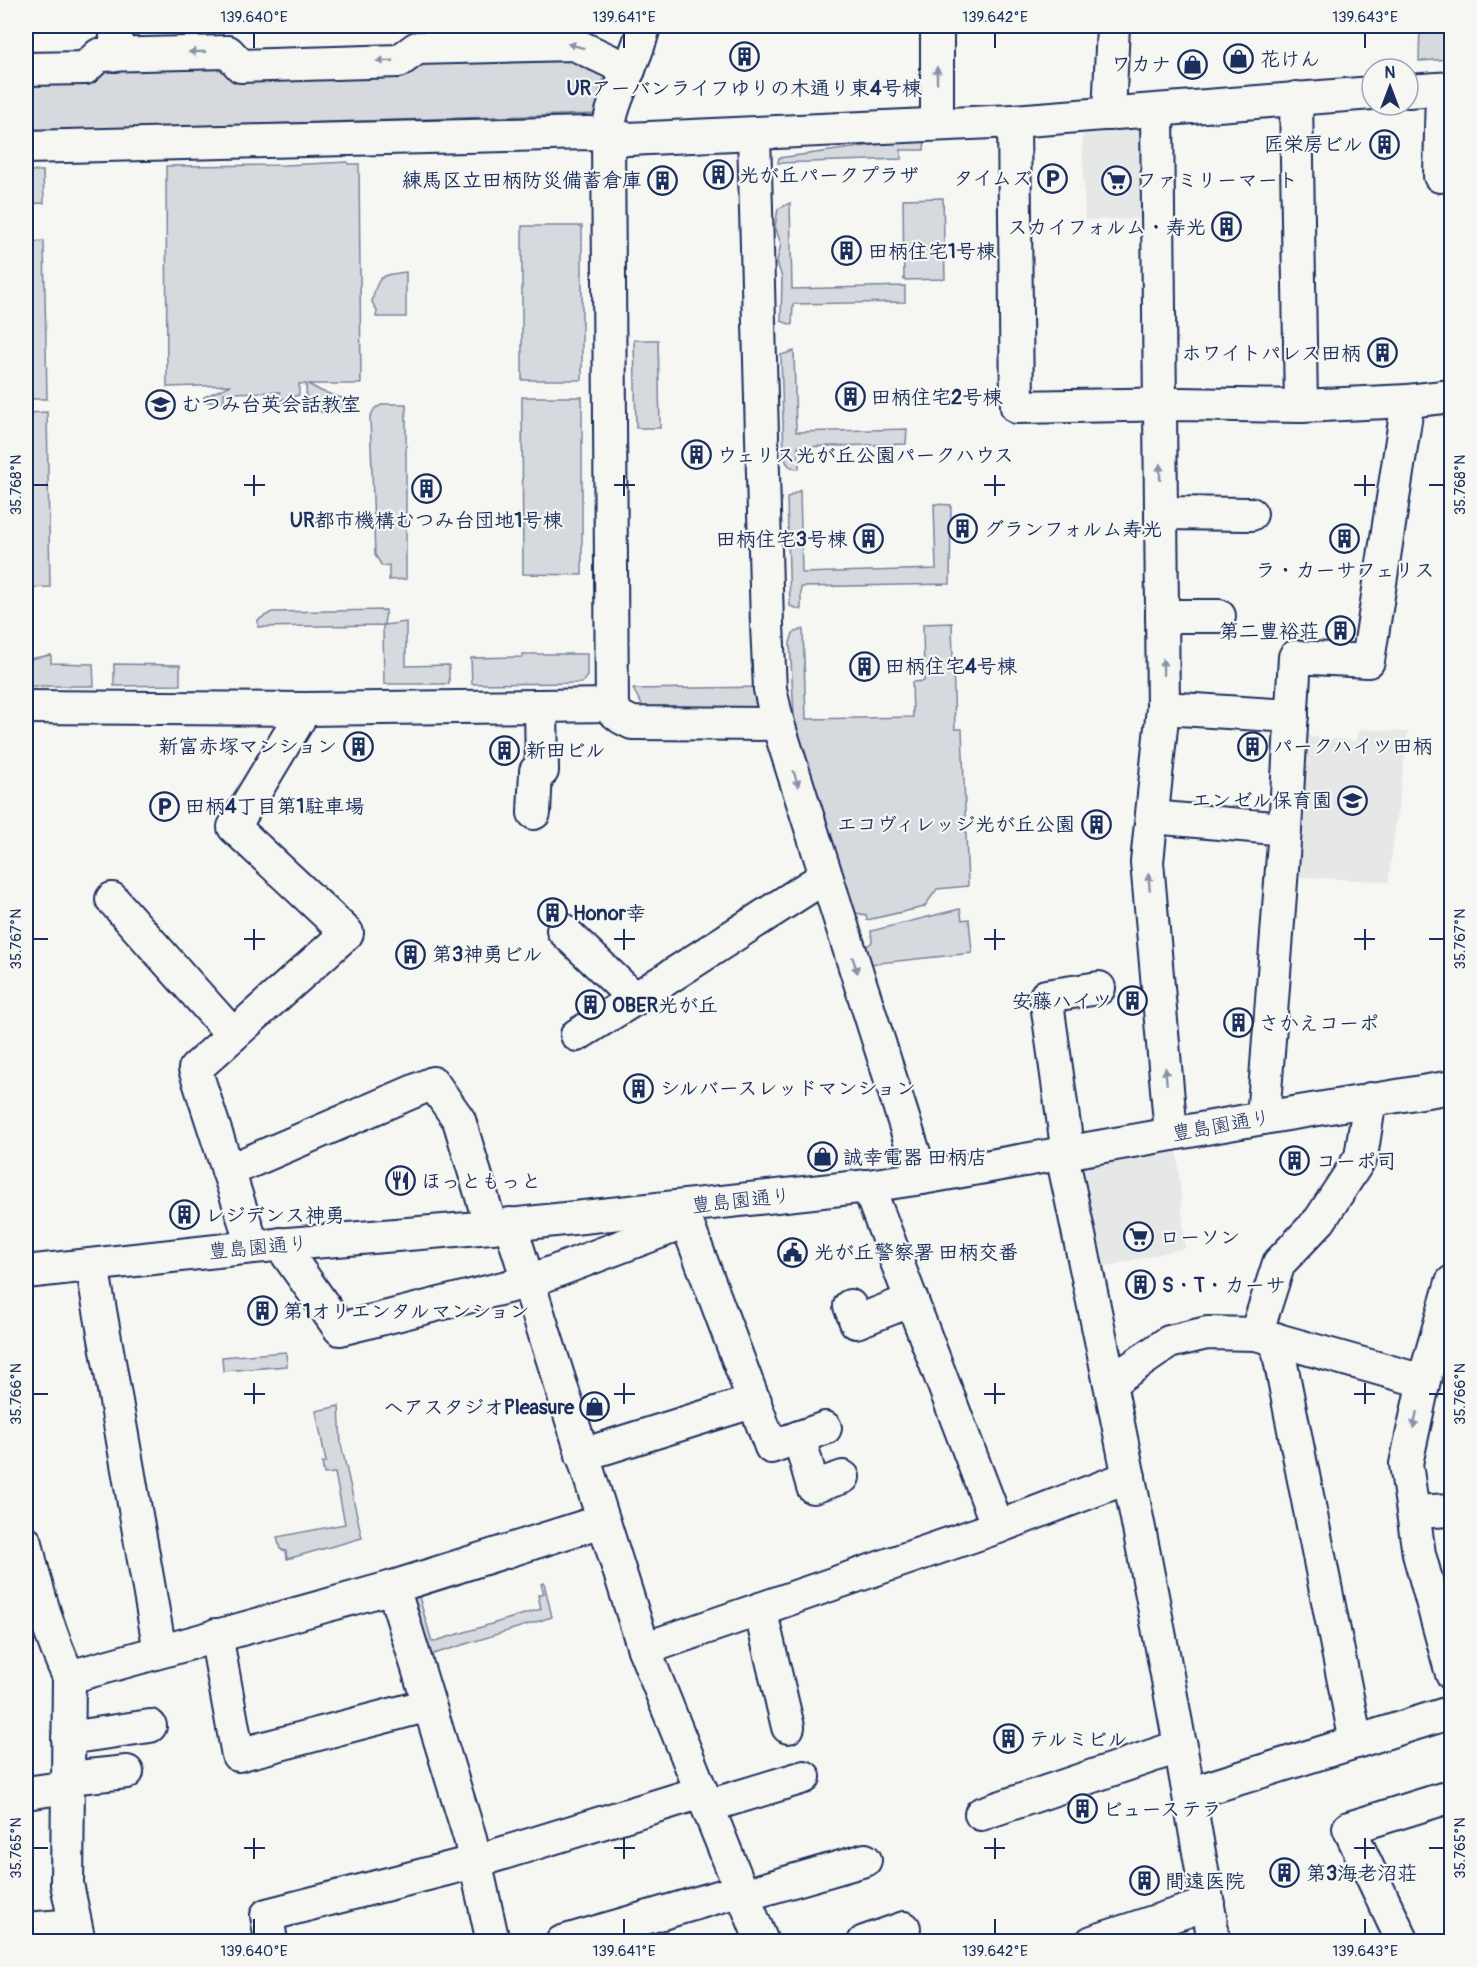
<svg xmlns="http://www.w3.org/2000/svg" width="1477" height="1967" font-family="Pangolin,'Klee One',sans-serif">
<rect width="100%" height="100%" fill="#f6f6f2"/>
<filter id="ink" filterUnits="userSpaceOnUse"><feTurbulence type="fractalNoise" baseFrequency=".0167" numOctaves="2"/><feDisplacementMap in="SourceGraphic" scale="12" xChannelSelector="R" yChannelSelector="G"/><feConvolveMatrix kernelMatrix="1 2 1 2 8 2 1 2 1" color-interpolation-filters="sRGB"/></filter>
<g filter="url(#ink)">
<g fill="#e6e7e7">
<path d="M1144 125 1146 219 1085 220 1082 127Z"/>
<path d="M1359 729 1408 732 1388 882 1289 876 1299 736 1357 741Z"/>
<path d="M1177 1148 1185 1248 1095 1269 1071 1167Z"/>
</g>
<g fill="#d6d9dd" stroke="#78849e" stroke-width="1.5">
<path d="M1420 26H1451V59L1419 61Z"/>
<path d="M571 59 606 74 600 88 596 114 26 131V81L109 65Z"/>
<path d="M925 138 924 150H901V159L778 163 779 158Z"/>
<path d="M348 162V164H359L361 384H308L321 391 345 399 347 411 320 412 319 407H307L306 384H299V395L281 400 280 392 224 393V402H204V397L231 385 167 387 166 166 285 165Z"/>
<path d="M26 171H43L44 203 26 204Z"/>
<path d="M943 198 945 279 904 280 903 199Z"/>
<path d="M790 203 792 289 905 286V302L793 304 792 325 781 321 782 278 777 261 781 244 775 226 778 209Z"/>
<rect x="522" y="226" width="60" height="154"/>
<path d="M44 241 47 399H26V242Z"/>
<path d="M406 272V317H376L377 311 372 302C377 275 381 275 406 272Z"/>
<path d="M634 340H658L660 428H636Z"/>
<path d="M794 351 796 432 907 429 906 444 798 447 799 469C789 468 786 464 784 455L781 355Z"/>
<path d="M522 397H582V575L523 574Z"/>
<path d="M384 404H406V579L389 580V565L382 566 375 555 370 417 375 408Z"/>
<path d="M47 412 50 587 26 588V413Z"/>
<path d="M800 490 802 573 936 569 934 504 951 505 950 584 801 587V610L790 606 787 498Z"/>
<path d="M386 610 384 625 406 622V666L449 665V684H384L383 625 258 627V620L272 612Z"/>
<path d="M952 623 955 729H962L968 886 937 889 924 907 867 920 866 915 850 912 795 734 790 643 793 633 803 629 806 719 913 717 912 682 924 681 923 624Z"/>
<path d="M523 654H587V676L582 683 472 684 471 658 523 657Z"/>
<path d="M51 655V663L93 664 94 686H26V664L29 659Z"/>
<path d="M114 664 180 665V685L114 686Z"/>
<path d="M764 687V717H649L633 689Z"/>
<path d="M960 909 962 920 969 919 972 953 870 964 864 949 872 942 871 931Z"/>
<path d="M286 1352 287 1366 223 1371 222 1357Z"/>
<path d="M339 1406 341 1444 362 1538 287 1559 286 1551 280 1549 277 1537 345 1524 335 1473 324 1474 322 1463 326 1462 316 1411Z"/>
<path d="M457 1574 461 1584 419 1597 432 1642 541 1609 538 1595 544 1593 541 1584 544 1583 552 1617 424 1657 408 1589Z"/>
</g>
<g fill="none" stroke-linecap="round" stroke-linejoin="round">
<defs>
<g id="minor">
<path d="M644 26C636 64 611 96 608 134L612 710 622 718 632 723 778 724"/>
<path d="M937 26V124"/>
<path d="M116 55V26"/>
<path d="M26 69 85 68 99 55 228 52 241 66 399 61 417 48 574 44 629 70"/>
<path d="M1408 91 1452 88"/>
<path d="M1296 98 1301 406"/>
<path d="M1157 111 1163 708 1147 862 1171 1134"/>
<path d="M1109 114 1113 26"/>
<path d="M1014 121 1017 407 1179 404 1301 406 1408 401 1452 396"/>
<path d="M754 134 767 625 770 689 778 724 922 1178"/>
<path d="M26 147 588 133 608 134 628 139 1014 121 1372 93"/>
<path d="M1440 176 1442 89"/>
<path d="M1161 513 1251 514"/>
<path d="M1162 616H1219"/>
<path d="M26 707 305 709 612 705"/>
<path d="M1163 708 1292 716"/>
<path d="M534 813 536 771H542L541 706"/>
<path d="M1152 817 1285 829"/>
<path d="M112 899 233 1035"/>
<path d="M563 930 635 999 826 876"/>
<path d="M577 1035 635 999"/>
<path d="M1263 1118 1285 829 1295 657 1368 661 1408 401"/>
<path d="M1068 1154 1046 996 1099 988"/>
<path d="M1062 1155C1118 1416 1171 1678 1214 1942"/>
<path d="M228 1171 433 1083 459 1120 491 1227"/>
<path d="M868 1186 998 1527"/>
<path d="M681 1207 771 1447 825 1428"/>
<path d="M510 1224 644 1649 762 1942"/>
<path d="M280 1244 340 1329 527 1282 686 1222"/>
<path d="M253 1247 195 1069 347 933 234 827 305 709"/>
<path d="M92 1265 160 1651"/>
<path d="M26 1272 253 1247 491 1227 868 1186 922 1178 1263 1118 1452 1087"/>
<path d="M1452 1282 1424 1380 1406 1464 1419 1554 1452 1674"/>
<path d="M850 1306 856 1322 912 1300"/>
<path d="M1256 1334 1279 1263 1320 1220 1361 1157 1370 1099"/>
<path d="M1276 1339 1356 1742"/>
<path d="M1111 1382 1169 1342 1207 1333 1256 1334 1423 1381"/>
<path d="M799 1437 813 1487 843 1477"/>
<path d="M582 1455 755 1401"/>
<path d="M1413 1512 1452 1510"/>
<path d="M26 1543C36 1589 49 1634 69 1677L67 1884 79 1942"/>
<path d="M393 1587 470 1838 493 1942"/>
<path d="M760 1609 788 1727"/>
<path d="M216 1635 238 1755 429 1705"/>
<path d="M644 1649 998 1527 1129 1477"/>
<path d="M69 1677 393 1587 602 1521"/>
<path d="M68 1738 150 1726"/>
<path d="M68 1778 127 1772"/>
<path d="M26 1793 68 1787"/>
<path d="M1189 1794 1452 1712"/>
<path d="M708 1806 804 1777"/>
<path d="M981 1814 1181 1746"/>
<path d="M744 1895 865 1860"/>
<path d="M26 1929 75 1925"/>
<path d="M271 1942 267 1915 474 1862 702 1792"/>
<path d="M562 1942 742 1890"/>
<path d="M864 1942 904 1928"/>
<path d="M1092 1942 1208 1904"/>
<path d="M1403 1942 1349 1828 1452 1796"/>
</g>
</defs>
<use href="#minor" stroke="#1b2f5e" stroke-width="36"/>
<use href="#minor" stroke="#f6f6f2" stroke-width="32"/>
</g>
<defs><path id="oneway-solid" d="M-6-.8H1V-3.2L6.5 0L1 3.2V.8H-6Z" transform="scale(1.5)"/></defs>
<g fill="#8892a8">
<use href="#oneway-solid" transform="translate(576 46) rotate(-165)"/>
<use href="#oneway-solid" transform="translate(197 52) rotate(179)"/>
<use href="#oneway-solid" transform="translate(385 61) rotate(178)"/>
<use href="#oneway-solid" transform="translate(937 75) rotate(-90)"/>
<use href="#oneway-solid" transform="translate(1160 472) rotate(-90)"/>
<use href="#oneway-solid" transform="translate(1163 667) rotate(-91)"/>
<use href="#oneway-solid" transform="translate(796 779) rotate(73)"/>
<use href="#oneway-solid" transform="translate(1149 882) rotate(-95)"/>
<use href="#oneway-solid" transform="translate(855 965) rotate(72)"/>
<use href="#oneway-solid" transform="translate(1166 1076) rotate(-95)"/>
<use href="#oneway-solid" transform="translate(1415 1420) rotate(102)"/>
</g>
</g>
<path fill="none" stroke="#1b2f5e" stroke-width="2" d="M254 33V48M624 33V48M995 33V48M1365 33V48M254 475V496M624 475V496M995 475V496M1365 475V496M33 485H48M244 485H265M614 485H635M984 485H1005M1354 485H1375M1429 485H1444M254 929V950M624 929V950M995 929V950M1365 929V950M33 939H48M244 939H265M614 939H635M984 939H1005M1354 939H1375M1429 939H1444M254 1383V1404M624 1383V1404M995 1383V1404M1365 1383V1404M33 1394H48M244 1394H265M614 1394H635M984 1394H1005M1354 1394H1375M1429 1394H1444M254 1838V1859M624 1838V1859M995 1838V1859M1365 1838V1859M33 1848H48M244 1848H265M614 1848H635M984 1848H1005M1354 1848H1375M1429 1848H1444M254 1919V1934M624 1919V1934M995 1919V1934M1365 1919V1934"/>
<defs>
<symbol id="building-ring" viewBox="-11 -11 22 22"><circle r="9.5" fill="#f6f6f2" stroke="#1b2f5e" stroke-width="1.5"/><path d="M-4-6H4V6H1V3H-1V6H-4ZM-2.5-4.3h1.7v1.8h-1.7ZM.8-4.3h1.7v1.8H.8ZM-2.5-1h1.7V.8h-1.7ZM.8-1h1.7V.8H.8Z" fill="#1b2f5e"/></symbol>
<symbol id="shop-ring" viewBox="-11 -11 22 22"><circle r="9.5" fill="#f6f6f2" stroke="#1b2f5e" stroke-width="1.5"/><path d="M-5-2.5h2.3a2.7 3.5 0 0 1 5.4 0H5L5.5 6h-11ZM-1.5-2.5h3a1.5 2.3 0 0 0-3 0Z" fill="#1b2f5e"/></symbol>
<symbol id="parking-ring" viewBox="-11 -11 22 22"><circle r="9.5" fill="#f6f6f2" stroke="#1b2f5e" stroke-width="1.5"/><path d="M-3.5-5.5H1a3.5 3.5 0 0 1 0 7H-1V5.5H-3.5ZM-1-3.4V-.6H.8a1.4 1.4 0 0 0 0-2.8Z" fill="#1b2f5e"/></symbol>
<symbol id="supermarket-ring" viewBox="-11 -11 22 22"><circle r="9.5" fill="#f6f6f2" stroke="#1b2f5e" stroke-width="1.5"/><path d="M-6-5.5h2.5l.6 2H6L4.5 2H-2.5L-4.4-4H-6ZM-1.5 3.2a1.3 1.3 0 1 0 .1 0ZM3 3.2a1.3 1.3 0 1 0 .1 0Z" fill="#1b2f5e"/></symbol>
<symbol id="school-ring" viewBox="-11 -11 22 22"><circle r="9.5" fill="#f6f6f2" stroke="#1b2f5e" stroke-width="1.5"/><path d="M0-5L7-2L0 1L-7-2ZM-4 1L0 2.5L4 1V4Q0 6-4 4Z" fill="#1b2f5e"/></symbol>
<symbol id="restaurant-ring" viewBox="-11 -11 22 22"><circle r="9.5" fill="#f6f6f2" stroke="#1b2f5e" stroke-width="1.5"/><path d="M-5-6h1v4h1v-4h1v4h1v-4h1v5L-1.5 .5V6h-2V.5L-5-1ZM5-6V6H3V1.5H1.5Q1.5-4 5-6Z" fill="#1b2f5e"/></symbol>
<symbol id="civic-ring" viewBox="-11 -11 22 22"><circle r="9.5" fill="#f6f6f2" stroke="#1b2f5e" stroke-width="1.5"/><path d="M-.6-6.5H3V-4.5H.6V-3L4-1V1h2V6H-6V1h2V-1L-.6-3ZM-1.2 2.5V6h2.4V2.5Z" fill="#1b2f5e"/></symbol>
</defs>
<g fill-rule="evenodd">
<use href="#building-ring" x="728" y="40" width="33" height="33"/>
<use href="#shop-ring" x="1222" y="42" width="33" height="33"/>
<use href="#shop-ring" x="1176" y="48" width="33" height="33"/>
<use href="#building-ring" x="1368" y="128" width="33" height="33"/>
<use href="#building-ring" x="702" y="158" width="33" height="33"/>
<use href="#parking-ring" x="1036" y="162" width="33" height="33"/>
<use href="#building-ring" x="646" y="164" width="33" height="33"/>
<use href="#supermarket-ring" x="1100" y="164" width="33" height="33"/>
<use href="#building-ring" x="1210" y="210" width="33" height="33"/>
<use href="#building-ring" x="830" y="234" width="33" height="33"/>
<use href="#building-ring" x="1366" y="336" width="33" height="33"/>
<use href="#building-ring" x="834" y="380" width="33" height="33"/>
<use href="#school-ring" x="144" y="388" width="33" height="33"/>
<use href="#building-ring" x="680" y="438" width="33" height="33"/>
<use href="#building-ring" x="410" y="472" width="33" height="33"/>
<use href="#building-ring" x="946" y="512" width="33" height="33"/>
<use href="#building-ring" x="852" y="522" width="33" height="33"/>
<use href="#building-ring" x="1328" y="522" width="33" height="33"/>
<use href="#building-ring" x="1324" y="614" width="33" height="33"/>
<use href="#building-ring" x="848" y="650" width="33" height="33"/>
<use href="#building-ring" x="342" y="730" width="33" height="33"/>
<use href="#building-ring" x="1236" y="730" width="33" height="33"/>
<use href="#building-ring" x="488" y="734" width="33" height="33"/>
<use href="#school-ring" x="1336" y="784" width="33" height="33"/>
<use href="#parking-ring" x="148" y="790" width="33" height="33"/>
<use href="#building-ring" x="1080" y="808" width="33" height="33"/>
<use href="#building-ring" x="536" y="896" width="33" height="33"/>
<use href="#building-ring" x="394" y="938" width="33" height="33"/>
<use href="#building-ring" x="1116" y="984" width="33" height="33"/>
<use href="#building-ring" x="574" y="988" width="33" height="33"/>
<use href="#building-ring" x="1222" y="1006" width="33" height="33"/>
<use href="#building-ring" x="622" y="1072" width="33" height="33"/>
<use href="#shop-ring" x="806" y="1140" width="33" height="33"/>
<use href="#building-ring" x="1278" y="1144" width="33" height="33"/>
<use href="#restaurant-ring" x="384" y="1164" width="33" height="33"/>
<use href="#building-ring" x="168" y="1198" width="33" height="33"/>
<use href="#supermarket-ring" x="1122" y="1220" width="33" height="33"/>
<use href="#civic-ring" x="776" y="1236" width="33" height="33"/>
<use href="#building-ring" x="1124" y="1268" width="33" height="33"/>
<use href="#building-ring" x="246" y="1294" width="33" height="33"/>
<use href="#shop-ring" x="578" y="1390" width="33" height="33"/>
<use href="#building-ring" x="992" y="1722" width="33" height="33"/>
<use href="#building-ring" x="1066" y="1792" width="33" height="33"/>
<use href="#building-ring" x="1268" y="1856" width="33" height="33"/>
<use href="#building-ring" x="1128" y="1864" width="33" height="33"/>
</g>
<g text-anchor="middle" stroke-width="4.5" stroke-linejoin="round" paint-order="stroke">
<g font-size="20" font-weight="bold" fill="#1b2f5e" stroke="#f6f6f2" text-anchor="start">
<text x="1260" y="66">花けん</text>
<text x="1171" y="71" text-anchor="end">ワカナ</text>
<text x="744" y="95" text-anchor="middle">URアーバンライフゆりの木通り東4号棟</text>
<text x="1363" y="151" text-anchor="end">匠栄房ビル</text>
<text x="739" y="182">光が丘パークプラザ</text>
<text x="1032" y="185" text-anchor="end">タイムズ</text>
<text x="642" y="187" text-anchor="end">練馬区立田柄防災備蓄倉庫</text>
<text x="1137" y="187">ファミリーマート</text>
<text x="1206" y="234" text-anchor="end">スカイフォルム・寿光</text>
<text x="868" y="258">田柄住宅1号棟</text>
<text x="1361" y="360" text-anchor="end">ホワイトパレス田柄</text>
<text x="871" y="404">田柄住宅2号棟</text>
<text x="181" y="411">むつみ台英会話教室</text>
<text x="717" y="462">ウェリス光が丘公園パークハウス</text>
<text x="426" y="527" text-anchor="middle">UR都市機構むつみ台団地1号棟</text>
<text x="984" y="536">グランフォルム寿光</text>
<text x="847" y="546" text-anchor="end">田柄住宅3号棟</text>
<text x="1345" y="577" text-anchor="middle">ラ・カーサフェリス</text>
<text x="1319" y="638" text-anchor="end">第二豊裕荘</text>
<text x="885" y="673">田柄住宅4号棟</text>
<text x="337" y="753" text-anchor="end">新富赤塚マンション</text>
<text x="1273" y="753">パークハイツ田柄</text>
<text x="526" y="757">新田ビル</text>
<text x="1332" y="807" text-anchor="end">エンゼル保育園</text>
<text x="185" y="813">田柄4丁目第1駐車場</text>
<text x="1075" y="831" text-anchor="end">エコヴィレッジ光が丘公園</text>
<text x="573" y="920">Honor幸</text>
<text x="432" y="961">第3神勇ビル</text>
<text x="1112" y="1008" text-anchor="end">安藤ハイツ</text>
<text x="612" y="1012">OBER光が丘</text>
<text x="1259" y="1030">さかえコーポ</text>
<text x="660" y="1095">シルバースレッドマンション</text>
<text x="843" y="1164">誠幸電器 田柄店</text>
<text x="1316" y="1168">コーポ司</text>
<text x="421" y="1188">ほっともっと</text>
<text x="205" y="1222">レジデンス神勇</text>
<text x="1160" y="1244">ローソン</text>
<text x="814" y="1259">光が丘警察署 田柄交番</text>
<text x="1162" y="1292">S・T・カーサ</text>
<text x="283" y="1318">第1オリエンタルマンション</text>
<text x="574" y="1414" text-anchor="end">ヘアスタジオPleasure</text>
<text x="1029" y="1746">テルミビル</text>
<text x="1103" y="1816">ビューステラ</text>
<text x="1306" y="1880">第3海老沼荘</text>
<text x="1165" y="1888">間遠医院</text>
</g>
<g font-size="20" fill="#1b2f5e" stroke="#f6f6f2">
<text transform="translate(1221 1125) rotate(-10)" y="7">豊島園通り</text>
<text transform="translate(741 1200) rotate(-6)" y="7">豊島園通り</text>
<text transform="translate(258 1247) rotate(-5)" y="7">豊島園通り</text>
</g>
</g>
<rect width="1477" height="1967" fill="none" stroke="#f6f6f2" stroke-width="66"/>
<g transform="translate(1390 87)"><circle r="28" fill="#f6f6f2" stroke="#9ea6b7" stroke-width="1.5"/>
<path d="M0-4.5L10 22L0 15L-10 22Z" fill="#1b2f5e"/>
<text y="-9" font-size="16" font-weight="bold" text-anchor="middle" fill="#1b2f5e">N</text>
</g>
<rect x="33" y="33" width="1411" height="1901" fill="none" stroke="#1b2f5e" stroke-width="2"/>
<g font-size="15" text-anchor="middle" fill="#1b2f5e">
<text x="254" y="22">139.640°E</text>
<text x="624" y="22">139.641°E</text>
<text x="995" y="22">139.642°E</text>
<text x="1365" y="22">139.643°E</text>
<text transform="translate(16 485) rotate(-90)" y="5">35.768°N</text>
<text transform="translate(1460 485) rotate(-90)" y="5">35.768°N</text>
<text transform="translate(16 939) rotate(-90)" y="5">35.767°N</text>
<text transform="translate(1460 939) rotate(-90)" y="5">35.767°N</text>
<text transform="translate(16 1394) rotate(-90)" y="5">35.766°N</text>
<text transform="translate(1460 1394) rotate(-90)" y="5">35.766°N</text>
<text transform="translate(16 1848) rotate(-90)" y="5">35.765°N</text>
<text transform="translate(1460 1848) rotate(-90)" y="5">35.765°N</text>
<text x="254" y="1956">139.640°E</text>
<text x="624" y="1956">139.641°E</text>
<text x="995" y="1956">139.642°E</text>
<text x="1365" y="1956">139.643°E</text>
</g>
</svg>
